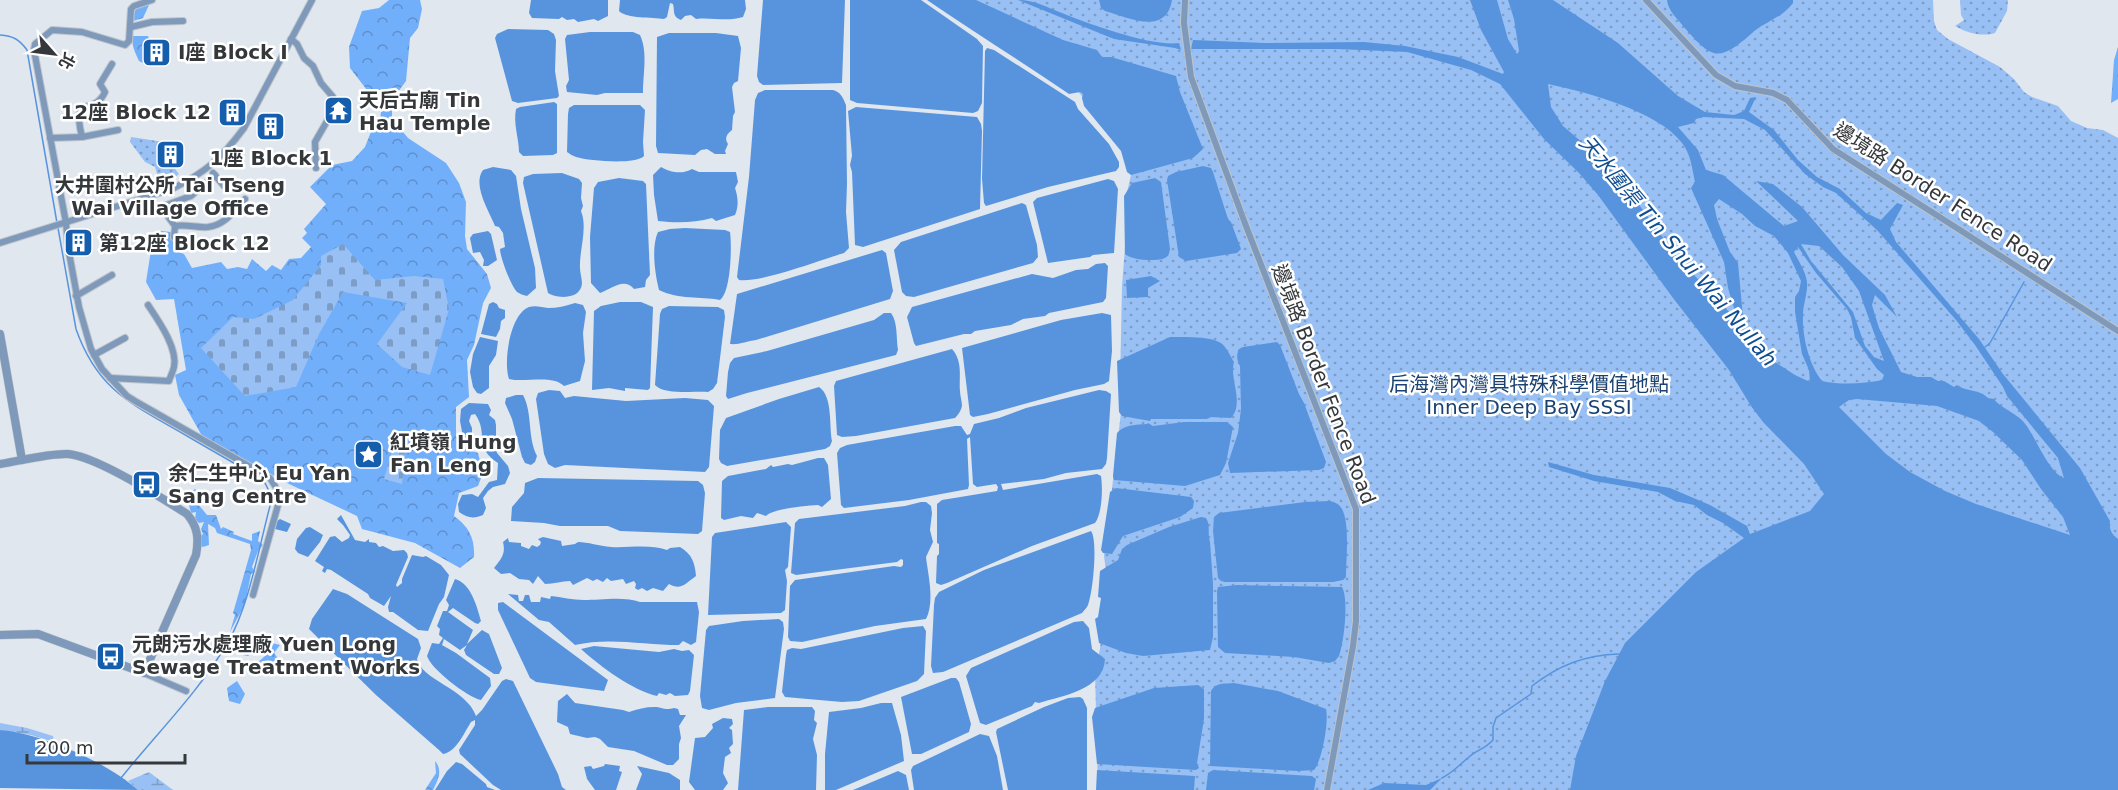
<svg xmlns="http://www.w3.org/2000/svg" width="2118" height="790" font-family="'DejaVu Sans','Noto Sans TC',sans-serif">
<defs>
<pattern id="forest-crowns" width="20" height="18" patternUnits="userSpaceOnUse" patternTransform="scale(1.5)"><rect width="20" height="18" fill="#72affb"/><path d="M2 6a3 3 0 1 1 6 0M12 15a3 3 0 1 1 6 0" fill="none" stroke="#5e8fcc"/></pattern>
<pattern id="wetland-marsh" width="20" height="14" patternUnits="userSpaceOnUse" patternTransform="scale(1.5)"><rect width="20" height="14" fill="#98c0f4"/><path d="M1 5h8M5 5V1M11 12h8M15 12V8" fill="none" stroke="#7d9dc7"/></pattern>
<pattern id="cemetery-stones" width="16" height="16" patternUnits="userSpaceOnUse" patternTransform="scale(1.5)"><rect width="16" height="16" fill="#98c0f4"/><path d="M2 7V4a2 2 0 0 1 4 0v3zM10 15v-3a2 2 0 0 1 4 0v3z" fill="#7d9dc7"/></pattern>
<pattern id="park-dots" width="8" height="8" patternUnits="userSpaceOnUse" patternTransform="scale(1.5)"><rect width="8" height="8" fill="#98c0f4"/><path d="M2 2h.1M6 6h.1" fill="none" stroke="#7d9dc7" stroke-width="1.8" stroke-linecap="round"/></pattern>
</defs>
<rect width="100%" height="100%" fill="#e0e7ef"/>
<g fill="url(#forest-crowns)">
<path d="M389 0H420L422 9 418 28 410 38 406 81 392 100V119L408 138 446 163 459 183 466 202 465 236 467 249 487 274 491 288 483 303 474 345 467 360 469 397 456 407V436L463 448 478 453 483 473 478 486 459 493 454 516C469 527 475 538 474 557L460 568 415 543 362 529 357 516 287 483 202 436 179 395 175 375 186 370 174 299 156 300 146 282 151 250 161 231 171 232 176 251 184 254 192 268 221 262 227 269 238 267 247 269 252 259 266 271 272 265 281 270 289 259 301 258 311 247 302 238 307 233 304 229 326 204 310 187 332 165 352 161 365 147 372 129 380 122 383 90H367L350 68 349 47 362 11 379 8Z"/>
<path d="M149 5 143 18 133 21C133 8 137 7 149 5Z"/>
<path d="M133 36H148L150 42 146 46 148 54 145 64 139 61C135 52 131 45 133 36Z"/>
<path d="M2118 47V99L2111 103 2114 60Z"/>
<path d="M195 489 201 494 194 499 207 515H216L221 529 223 527 234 532 233 534 252 541V534L260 531 258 541 263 545 258 551 252 567 255 572 251 574 245 604 230 632 235 615 233 613 251 550 250 544 217 533 215 528 208 524 209 545 203 547 194 542 203 534 201 529 204 522 199 523 195 519 196 512 191 513 189 505 173 494 179 490 181 494 186 495Z"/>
<path d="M257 639 280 645 274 653 280 661 271 664 257 663 265 656 256 650 248 656 243 655Z"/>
<path d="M237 681 245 694 240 704 229 701 227 688Z"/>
<path d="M435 761C443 770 438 780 433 790H425L436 773Z"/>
</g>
<g fill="url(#wetland-marsh)">
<path d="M0 723 27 728 53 736 54 742 31 735 0 730Z"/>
<path d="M149 772 173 790H138L128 781Z"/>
</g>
<g fill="url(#cemetery-stones)">
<path d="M343 244 375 280 414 276 443 279 449 309 430 375 402 367 377 344 407 303 343 292 319 334 296 387 245 396 201 348 233 317 254 319 293 300 321 265V256Z"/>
<path d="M393 448 405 453 402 484 384 479Z"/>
</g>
<g fill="url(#park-dots)">
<path d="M940 0H1933L1934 21 1937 30 1948 39 2000 67 2014 79 2024 92 2032 97 2058 106 2071 121 2087 128 2103 130 2118 138V790H1098L1095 672 1100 649 1106 571 1104 556 1122 404 1120 383 1122 286 1127 221V192L1132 171 1129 158 1102 120 1075 88Z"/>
<path d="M1960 0H2008L2007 11 1995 33C1982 37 1967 33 1955 26L1964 20 1961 15Z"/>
<path d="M131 137 177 144 173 166 179 174 170 181 160 183 155 167 145 162 130 142Z"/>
</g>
<g fill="#5894de" fill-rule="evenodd">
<path d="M531 0H608V16L598 21 594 19 578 22 574 19 567 20 562 17 559 19 532 18 529 13Z"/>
<path d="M620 0H745L746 9 743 17C728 22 711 17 696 19L691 15 685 16 681 20C672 16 675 12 673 4L670 3 667 17 664 19C652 17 627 19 619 11Z"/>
<path d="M763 0H845L842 83 763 85 759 82 757 76Z"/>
<path d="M850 0H921L977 39 983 46 982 103 978 111 973 113 857 103 850 100Z"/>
<path d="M927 0H976L1063 40 1097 50 1102 57H1111L1176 76 1180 92 1203 149 1193 158 1131 175 1127 172 1121 151 1084 106 1082 98 1083 94 1080 92 1069 94C1022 62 974 32 927 0Z"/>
<path d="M1018 0C1035 0 1046 7 1062 13 1088 24 1153 47 1179 43L1181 50 1175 48 1114 39Z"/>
<path d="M1099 0H1172C1166 36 1129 18 1105 11L1101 8Z"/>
<path d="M1470 0H1497L1508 39 1517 54 1519 51 1514 19 1508 0H1553L1618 43 1678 96 1705 112 1734 115 1744 111 1750 98 1756 97 1749 112 1774 130 1798 160 1817 177 1840 189 1866 213 1881 220 1897 203 1903 205 1890 229 1896 242 1979 339 2003 374 2080 468 2110 521C2109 529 2111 534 2118 539V790H1570L1576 756 1605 681 1625 643 1696 572 1744 538 1723 523 1707 515 1694 505 1675 501 1658 492 1594 481 1549 467 1548 462 1594 475 1670 488 1710 505 1747 526 1750 534 1810 511 1824 494 1804 464 1763 422 1751 406 1729 370 1673 298 1598 195 1579 173 1544 139 1500 84 1471 70 1407 52 1337 49H1191L1193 40 1265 43 1364 42 1405 46 1458 57 1503 74 1504 72 1481 30ZM1548 84C1586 92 1658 111 1682 143 1691 154 1692 169 1695 182L1691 188 1724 262 1728 288 1734 308 1733 316 1678 258 1621 180 1598 156 1563 126 1551 107ZM1703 117 1744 119 1765 130 1805 174 1823 187 1836 193 1877 230 1956 320 1975 345 2003 387 2007 396 2058 458 2064 478C2050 474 2035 437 2026 425 2019 414 2000 408 1994 399L1988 398C1980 389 1966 392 1957 385L1954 387 1944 381H1938L1931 377H1917L1901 372 1879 328 1872 305 1875 295 1897 317 1885 295 1843 255 1802 207 1773 184 1756 181 1798 221 1784 226 1723 175 1706 170 1698 150 1678 127 1694 123 1696 119ZM1719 199 1742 214 1755 226 1774 236 1788 253 1801 281 1799 291 1795 297V312L1802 354 1809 370 1810 382 1795 375 1769 358 1744 328 1738 263 1730 252 1717 219 1714 205ZM1801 244 1819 246 1842 267 1859 291 1884 361 1874 357 1865 346 1853 312 1811 261ZM1798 247 1816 273 1847 309 1851 317 1855 338 1877 369 1884 375 1882 380C1864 384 1840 385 1822 381 1809 365 1802 336 1803 315 1803 304 1808 293 1807 282 1806 272 1798 260 1794 252ZM1857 399 1937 406 1979 421 1993 432 2022 460 2041 489 2063 517 2070 535 1976 504 1945 491 1910 472 1886 454 1839 407 1849 400Z"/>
<path d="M1667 0H1793V3C1782 18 1764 22 1751 34 1718 63 1712 59 1684 27 1677 18 1668 11 1667 0Z"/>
<path d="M508 29 548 30 554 34 556 40 555 71 559 96 557 98 518 103 512 101 495 38 497 34Z"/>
<path d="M590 32H633L640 35C648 52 643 74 643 93H605L597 95 567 92 566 86 569 80 565 39 567 35Z"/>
<path d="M669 33H716L738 36 741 48 738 81 734 83 732 87 735 112 733 116 732 130C727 134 724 138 728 144L725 151 726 154H715L707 149 701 150 695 155 658 153 656 146 657 37Z"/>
<path d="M987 48 994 50 1075 102 1078 109 1109 144 1119 162V167L1116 171 1048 187 986 206 984 203 982 179 985 51Z"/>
<path d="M765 90H833C841 92 843 98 846 105L847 184 846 212 849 248 844 253C820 260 761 283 739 280L737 277 749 177 755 100 758 93Z"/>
<path d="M554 102 557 104V153L553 155 523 156 519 152C519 138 513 124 516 109L520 107Z"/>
<path d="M574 105H640L645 110 643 142 644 156C635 165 590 161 576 157 573 156 570 154 567 152L568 114 569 108Z"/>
<path d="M856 107 977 117 981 124 982 131 980 209 863 247 855 245 852 172 850 165 852 156 848 111Z"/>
<path d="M1203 166 1211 168 1213 172 1228 219 1231 222 1241 249 1237 253 1186 261 1179 257 1167 180 1168 176 1176 172Z"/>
<path d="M493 167 511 170 516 176 521 209 535 268 536 288 527 296C523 295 520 294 517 292 511 286 500 257 500 249L505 247 503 233 499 227 495 226C489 211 472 185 483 170Z"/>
<path d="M661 167C669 172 682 175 692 169L699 172H736L738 182 735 188C738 197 739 206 735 215L716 221 712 218C694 223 677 223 658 221L654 195 653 175Z"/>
<path d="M562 173 579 179 582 183 581 198 583 206 581 211C588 228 579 251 580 268 580 276 585 284 579 291 573 299 555 298 548 293L523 183 524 177 533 174Z"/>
<path d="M619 178 643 181 646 184 650 275 646 280 645 287 634 289C624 277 612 289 600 293L591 283 590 237 594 188 598 182Z"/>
<path d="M1155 178 1161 182 1170 249C1169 254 1169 255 1165 258 1157 262 1130 260 1125 254L1124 196 1132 183Z"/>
<path d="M1108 179 1114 181 1118 189 1114 253 1093 255 1090 257 1048 263 1033 202 1037 198Z"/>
<path d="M1022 203 1026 205 1037 245 1038 257 1033 263 914 297 906 296 902 292 894 250 901 242Z"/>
<path d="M685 228 725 230 730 232C732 246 731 292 720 300 699 296 680 300 659 290 655 274 651 247 658 232L670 229Z"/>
<path d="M488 231 491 234 497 260 488 266H483L484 260 480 252 473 253 470 238 473 234Z"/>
<path d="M882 250 886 253 893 291 890 299 756 340C747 341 739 345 730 344L737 294Z"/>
<path d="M1105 263 1108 266 1106 298 1103 302 1049 313 1045 316 1023 319 1011 325 975 331 971 334H964L916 346 914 343 907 317 912 307 1032 274 1053 278 1076 270 1088 269 1096 264Z"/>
<path d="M1151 276 1160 281 1148 288V297L1127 298 1126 280Z"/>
<path d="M493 302 497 304 499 308 505 310V318L501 321 500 329 496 337 481 334 489 304Z"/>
<path d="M620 302H641L653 307 650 388 648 390 625 388V391L609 388 592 390 594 311 601 306Z"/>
<path d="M575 303 583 305 586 312 583 333 585 361 580 381 564 386C552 374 525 383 509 379 503 362 510 314 529 307 535 305 542 307 548 308 557 308 566 306 575 303Z"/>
<path d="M669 306 718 307 724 310 725 317 717 383 713 389 708 392C694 391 664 395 655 385L660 314 662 309Z"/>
<path d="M884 313H891C898 322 896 338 898 350L896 355 747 393 728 399 726 396 728 372 730 363 734 358 767 351 874 320Z"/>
<path d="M1102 313 1111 315 1112 351 1109 381 1104 384 1075 390 988 414 973 417 970 415 962 348 1061 320Z"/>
<path d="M480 337 498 341 496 355 489 366V388L481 394 477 393 473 387 470 372 473 354Z"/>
<path d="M1170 337C1184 337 1207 336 1219 342 1226 345 1230 356 1234 362 1229 378 1245 404 1231 418L1210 417 1207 419H1151L1150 421 1122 416 1119 412 1117 361Z"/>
<path d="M1277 342 1280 345 1299 394 1304 403 1326 462 1324 468 1319 470 1230 473 1228 463 1238 433 1241 409 1240 366C1237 361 1236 355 1239 349L1243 347Z"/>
<path d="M952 349C963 361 959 377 960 391 960 396 962 401 962 406 961 411 958 415 955 418L856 436 842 437 837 435 834 386 836 381Z"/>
<path d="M819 387C833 396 829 426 832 441L830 446 825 449 727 466 721 463 719 459 720 430 726 418 779 399Z"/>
<path d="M549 390 560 391 565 398 574 396 626 401 685 398 708 400 714 406 709 467 705 472 565 465 555 468 548 464 544 454 536 399 538 393Z"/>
<path d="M1099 390 1106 391 1111 394 1107 458 1106 464 1102 469 1066 473 1044 479 1001 484 1003 490 1097 474 1101 476C1103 489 1102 514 1095 523L1032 546 947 583 941 585 936 583 937 556 939 554V544L937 543V504L942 500 997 491 998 487 996 484 977 487 973 484 970 437 967 439 969 485 968 489 909 500 844 508 841 505 837 453 840 448 847 445 955 426H961L967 435 970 434 974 424 999 418 1026 408Z"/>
<path d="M516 395H523C533 414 527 436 537 456L535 462 531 465 525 463 522 457 512 419 505 403 506 398Z"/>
<path d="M469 403 488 404 491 410 489 415 495 420 496 425V448L497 453 508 466 510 473 505 484 493 487 488 491 483 498 486 508 483 515C474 519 467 518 459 512L458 504 462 495 472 494 478 497 489 482 497 480 498 463C473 447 489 433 475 414L471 415 469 421 472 428V440L469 442H464L460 421 461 409Z"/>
<path d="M1184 422H1227L1233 427 1226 463 1220 475 1185 486 1114 480 1113 476 1117 433C1125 424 1136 425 1147 424L1148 423 1153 426Z"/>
<path d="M818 458H824L828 465 831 499 822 507 818 505C806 506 774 508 766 516L757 513 753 518 741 516 724 520 721 518 722 481 728 476 766 469 771 465 773 467 788 464 792 465Z"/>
<path d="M538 478 698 481 703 485 705 493 702 531 698 534 620 531 608 526H560L544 523 511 521 512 507 524 493 525 483Z"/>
<path d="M1116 488 1191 497 1194 501 1193 508 1180 517 1123 536 1112 554 1103 553 1101 550 1110 492Z"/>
<path d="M1330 501C1335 502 1339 504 1342 509 1350 524 1346 559 1346 577L1343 580 1333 582H1225L1221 581 1218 578 1213 531 1214 517 1219 513 1305 502Z"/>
<path d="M921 502H926L931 506 932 513 930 530 933 542 926 557C928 575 935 601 926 619L875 626 802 642 790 641 788 637 790 586 795 580 894 566 901 567 903 565V560L901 559 897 562 796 575 791 573 795 523 799 519 905 506Z"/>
<path d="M341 515 355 540 365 542 369 539V542L376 543 379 547 383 546 393 551 404 550 407 553 408 557 396 585 397 587 402 583V579L412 555 423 557 426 556 441 565 449 575 444 597 439 604 428 631 418 630 393 612H389L388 607 391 596 384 606 370 598 368 594 331 570 327 569 325 573 322 571 324 567 315 561 330 537 335 536 342 542 349 538 350 535 343 525 337 519Z"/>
<path d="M1201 517 1206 518C1211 526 1207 533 1210 542L1213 584V637L1210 650 1143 656 1126 653 1099 643 1095 619 1098 617 1101 598 1098 597 1100 571 1118 560 1122 549 1127 545 1169 527Z"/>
<path d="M280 519 291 524 287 532 275 529 277 521Z"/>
<path d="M786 522 791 527 788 567 785 570 787 581 785 610 781 613 708 615 712 537 715 533Z"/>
<path d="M310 527 323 535 320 542 308 557 298 553 295 549 297 539 306 528Z"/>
<path d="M1091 531C1098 540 1093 593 1088 605 1087 608 1084 610 1082 613L943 672 933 673 931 666 934 605 935 598 939 592 984 570Z"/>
<path d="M543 537 561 541 562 546 575 544 578 542C588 542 599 546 611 547 629 548 650 544 667 550L670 548 680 547C692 554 695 563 696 576 686 583 681 591 669 584L663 591 653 588 647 591 642 588 638 590 635 588 636 584 634 581 626 584 623 579 611 581 607 578 603 582 597 579 593 581 587 578 573 585 570 581C562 581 554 584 545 584L538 576 533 584 529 580 519 579 510 573 501 574 494 568C501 559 506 554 503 542L508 538 509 542 521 543V546L529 549 532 545 537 547 540 545 541 542 538 539Z"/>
<path d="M455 579C471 583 477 607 481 621L478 624 475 623 453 608 448 612 473 630 467 644 482 630 489 634 502 668 499 674H494L466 655 464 650 467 645 460 650 444 639 442 645 456 653 490 678 491 686 481 700C467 697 431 669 427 656L432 643 439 644 443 638 439 635 440 629 437 626 443 611H447L449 605 446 600Z"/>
<path d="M1237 585 1342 587C1349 599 1344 643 1339 656L1335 661 1329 663 1294 657 1225 653 1218 647 1217 591 1218 587Z"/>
<path d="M333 589 347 594 418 639 421 648 417 659C420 679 467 689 476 716L482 710 502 681 506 679 513 681 558 774 562 787 566 790H501L493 785 460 754 459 750 475 725V720L471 722C464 733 456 752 443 754L439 750 376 695 309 629 312 619Z"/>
<path d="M508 594 518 595 519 601H523L525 595H529L531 602H540L541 597 550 599 551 596C561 597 573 600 584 600 600 600 625 596 640 602H697L699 612 696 642 691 645 683 641 679 645C645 645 608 637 575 645L549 622 539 620Z"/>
<path d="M503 602 608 680 604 691 536 682 530 678 498 610V603Z"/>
<path d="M779 619 783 622 784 629 775 698 736 703 709 710 702 708 700 696 706 630 709 626 743 621Z"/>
<path d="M1083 621 1089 628 1092 649 1105 659C1104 690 1061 696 1039 703L1035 702 1032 706 986 725 980 723 966 676 971 668 1074 622Z"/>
<path d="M923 626 926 631 924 674 917 681 859 701 842 702 785 697 782 692 786 655 787 650 792 648 801 649 903 628Z"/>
<path d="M594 646 659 652 674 649 682 651 689 650 694 655 690 691 688 695 675 696 670 693 666 695 659 693 657 696C632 690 601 667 581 649Z"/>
<path d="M951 678H956L959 682 971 724 969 732 921 754H912L901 697Z"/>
<path d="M1234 683 1278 691 1326 709C1329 722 1322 761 1314 770L1298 771 1210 766 1211 691C1216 682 1225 684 1234 683Z"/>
<path d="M1198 685 1204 689V719L1197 763 1199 768 1196 770 1097 764 1092 717 1095 708 1154 688Z"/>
<path d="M567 694 575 703 623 710 629 712C637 709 646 707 654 707 663 707 664 711 674 708L678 709 680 715H686L679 726 681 738 679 744V759L673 765H667L634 751 608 747 600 739 595 737 587 738 570 734 568 727 557 722 558 701Z"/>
<path d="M1080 697 1083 699 1087 708V790H1008L996 732 997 729 1044 707 1068 698Z"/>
<path d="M881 703H892L901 735 904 761 836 790H825V754L829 712 861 708Z"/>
<path d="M768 707H812L815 711 814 720 817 723 813 739 817 755 816 790H738L744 710Z"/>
<path d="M723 718 732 719 733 724 729 728 732 730 733 744 729 748 731 753 725 757 723 773 728 783 723 790H695L689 782 695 738 705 737 713 728 712 724Z"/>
<path d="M0 730C41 733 108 763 138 790L0 788Z"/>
<path d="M980 734 989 736 997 756 1003 790H914L911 770 913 766Z"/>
<path d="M456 762 462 764 486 784 487 787 495 790H435L447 771Z"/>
<path d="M605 764 620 766 619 771 622 772 616 790H595L587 779 584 767 591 766 593 769 604 766Z"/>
<path d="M637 766 669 773 680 780V790H636L642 774Z"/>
<path d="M1097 770 1195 776 1194 790H1096Z"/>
<path d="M1213 770 1312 776 1316 779 1314 790H1206L1208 773Z"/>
<path d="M898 771 906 775 909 790H853Z"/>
<path d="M1442 778 1430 790H1368L1384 783 1426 785Z"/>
</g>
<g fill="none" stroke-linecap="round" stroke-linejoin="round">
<g stroke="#5894de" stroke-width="1.5">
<path d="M0 35C13 36 19 39 27 50L57 223"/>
<path d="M58 228 76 329C97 389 130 403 182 433 209 449 236 464 263 480 269 489 271 495 270 506 259 547 249 606 228 642 199 692 157 733 121 778"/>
<path d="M1985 347 1990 343 2024 282"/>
<path d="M1442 778C1455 771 1459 765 1469 757 1477 750 1485 749 1493 740V727L1496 718 1531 694 1532 686C1559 665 1585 655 1619 654"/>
</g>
<defs>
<g id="minor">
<path d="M152 0 134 6 131 9 129 41 125 45 82 32 52 30 35 44 34 50 66 223 68 247 79 307 91 349 102 369 127 396 135 401 270 478 278 491V505L253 595"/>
<path d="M1185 0 1184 23 1191 77 1246 226 1356 509V621L1353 646 1327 790"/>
<path d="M1646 0 1716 75 1735 86 1773 93 1787 100 1833 149 2118 331"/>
<path d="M131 27 152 22 183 21"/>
<path d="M291 39 297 44 304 58 313 66 321 83 333 97 330 116 315 142 316 168"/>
<path d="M82 137C71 91 93 118 105 92L100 84 112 64"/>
<path d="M50 138 82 137 118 130"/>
<path d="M213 173 224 186"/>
<path d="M136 201 140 204 161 207 175 226 174 237"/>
<path d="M161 207 191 196 215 175"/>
<path d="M175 226C186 224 197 228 208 227 225 225 234 211 245 199"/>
<path d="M0 243 172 189C206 172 221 159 244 128L312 0"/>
<path d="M76 296 112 275"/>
<path d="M94 355 125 338"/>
<path d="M110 378 169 381C170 377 173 372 174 367 178 348 158 320 148 305"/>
<path d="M144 673 186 691"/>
</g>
<g id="tertiary">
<path d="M0 334 22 460"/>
<path d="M0 464C20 461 49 453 68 454 95 456 162 498 187 514 198 527 199 539 196 555L144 673 38 634 0 635"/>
</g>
</defs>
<use href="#minor" stroke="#bec4cb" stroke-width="8"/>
<use href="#tertiary" stroke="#bec4cb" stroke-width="9"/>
<use href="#minor" stroke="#7f99ba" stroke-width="6"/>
<use href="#tertiary" stroke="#7f99ba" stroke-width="8"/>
</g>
<defs>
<symbol id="building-square" viewBox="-11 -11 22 22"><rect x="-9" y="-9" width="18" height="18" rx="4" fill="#155eae" stroke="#fff"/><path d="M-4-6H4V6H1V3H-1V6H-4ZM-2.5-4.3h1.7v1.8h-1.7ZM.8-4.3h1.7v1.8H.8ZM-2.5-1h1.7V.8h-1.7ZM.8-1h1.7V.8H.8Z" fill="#fff"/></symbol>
<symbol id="temple-square" viewBox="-11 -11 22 22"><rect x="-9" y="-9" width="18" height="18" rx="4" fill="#155eae" stroke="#fff"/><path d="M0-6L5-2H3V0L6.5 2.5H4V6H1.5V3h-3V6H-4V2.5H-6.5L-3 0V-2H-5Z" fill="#fff"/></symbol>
<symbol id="sight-square" viewBox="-11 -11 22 22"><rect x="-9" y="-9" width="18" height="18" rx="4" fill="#155eae" stroke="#fff"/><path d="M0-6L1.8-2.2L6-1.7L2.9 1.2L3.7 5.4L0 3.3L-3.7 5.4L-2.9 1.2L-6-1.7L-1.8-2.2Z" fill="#fff"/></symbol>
<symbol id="bus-square" viewBox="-11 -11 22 22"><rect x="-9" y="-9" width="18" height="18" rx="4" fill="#155eae" stroke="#fff"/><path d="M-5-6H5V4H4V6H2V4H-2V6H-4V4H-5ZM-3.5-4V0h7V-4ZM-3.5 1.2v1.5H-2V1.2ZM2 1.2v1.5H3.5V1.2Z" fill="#fff"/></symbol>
</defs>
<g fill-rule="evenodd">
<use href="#building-square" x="140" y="36" width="33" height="33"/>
<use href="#temple-square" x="322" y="94" width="33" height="33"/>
<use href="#building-square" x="216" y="96" width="33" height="33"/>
<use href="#building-square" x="254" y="110" width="33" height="33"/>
<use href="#building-square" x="154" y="138" width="33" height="33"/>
<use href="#building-square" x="62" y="226" width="33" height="33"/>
<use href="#sight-square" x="352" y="438" width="33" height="33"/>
<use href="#bus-square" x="130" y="468" width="33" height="33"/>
<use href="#bus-square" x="94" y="640" width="33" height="33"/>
</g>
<g text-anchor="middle" stroke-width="5" stroke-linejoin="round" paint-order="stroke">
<g font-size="20" font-weight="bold" fill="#35383b" stroke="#fff" text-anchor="start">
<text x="178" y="59">I座 Block I</text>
<text x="359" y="107">天后古廟 Tin<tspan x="359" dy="23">Hau Temple</tspan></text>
<text x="211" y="119" text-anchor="end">12座 Block 12</text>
<text x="271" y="165" text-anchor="middle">1座 Block 1</text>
<text x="170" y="192" text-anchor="middle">大井圍村公所 Tai Tseng<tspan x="170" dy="23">Wai Village Office</tspan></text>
<text x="99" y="250">第12座 Block 12</text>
<text x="390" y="449">紅墳嶺 Hung<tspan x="390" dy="23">Fan Leng</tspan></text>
<text x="168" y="480">余仁生中心 Eu Yan<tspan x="168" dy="23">Sang Centre</tspan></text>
<text x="132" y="651">元朗污水處理廠 Yuen Long<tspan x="132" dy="23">Sewage Treatment Works</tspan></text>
</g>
<g font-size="20" fill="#35383b" stroke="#fff">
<text transform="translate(1943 197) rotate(33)" y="7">邊境路 Border Fence Road</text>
<text transform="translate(1324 384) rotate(69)" y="7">邊境路 Border Fence Road</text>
</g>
<g font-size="20" fill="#194272" stroke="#fff">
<text x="1529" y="391">后海灣內灣具特殊科學價值地點<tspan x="1529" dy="23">Inner Deep Bay SSSI</tspan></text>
</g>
<g font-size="21" font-style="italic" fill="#0f4e91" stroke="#fff">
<text transform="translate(1678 251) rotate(50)" y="7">天水圍渠 Tin Shui Wai Nullah</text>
</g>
</g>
<g transform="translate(54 54) rotate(118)" stroke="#ffffff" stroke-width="4.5" paint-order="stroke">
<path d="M0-4.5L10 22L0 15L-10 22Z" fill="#35383b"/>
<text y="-9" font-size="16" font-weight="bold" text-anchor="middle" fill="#35383b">北</text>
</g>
<path d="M27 754v9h158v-9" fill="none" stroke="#35383b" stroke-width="3"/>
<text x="36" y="754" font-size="18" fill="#35383b" stroke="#ffffff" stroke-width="4.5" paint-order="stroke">200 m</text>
</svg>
